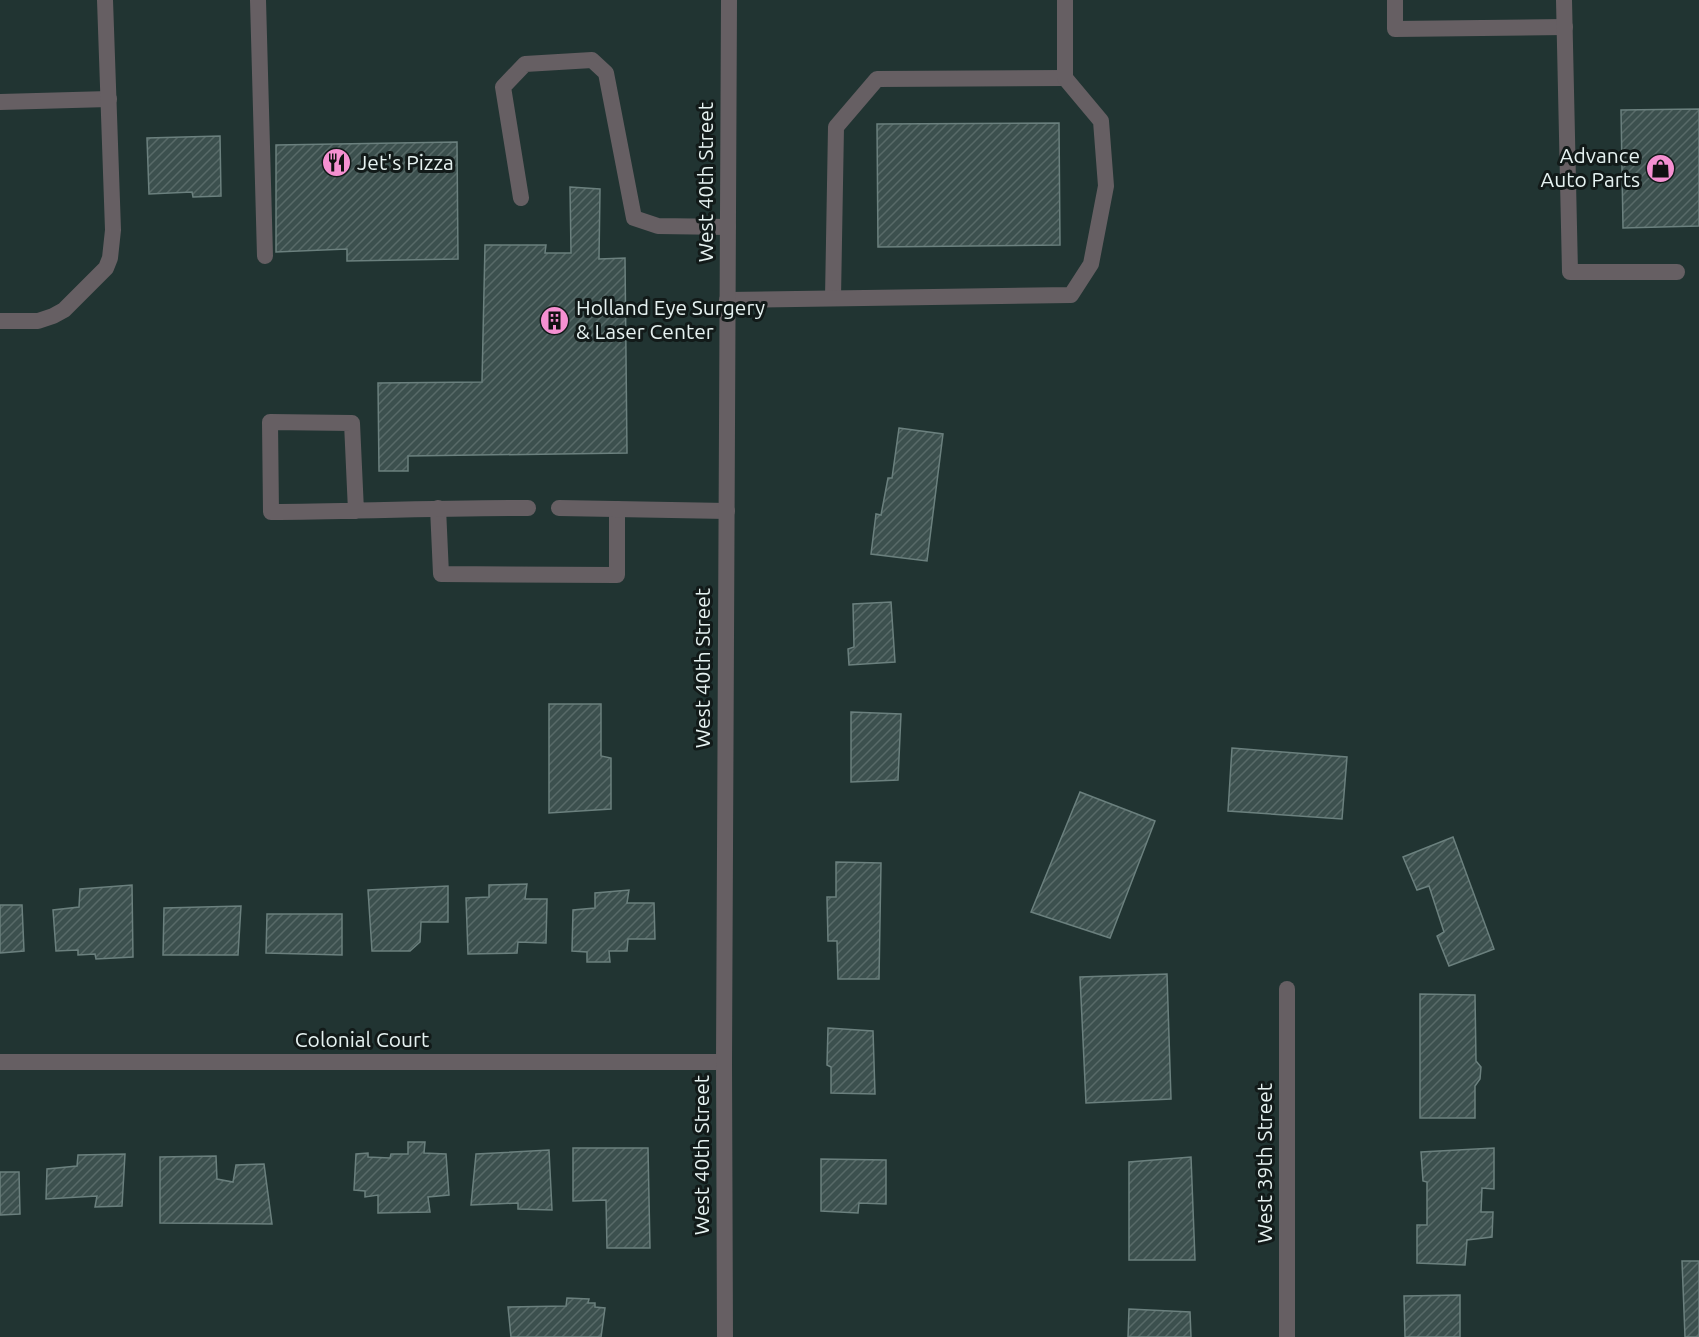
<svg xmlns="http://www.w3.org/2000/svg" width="1699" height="1337" font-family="Ubuntu,sans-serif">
<defs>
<pattern id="building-hatch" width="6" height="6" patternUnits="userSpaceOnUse" patternTransform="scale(1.5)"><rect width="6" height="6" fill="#3c504e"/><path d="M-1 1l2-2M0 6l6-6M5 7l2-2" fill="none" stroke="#586a68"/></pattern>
</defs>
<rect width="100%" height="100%" fill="#213432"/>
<g fill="url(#building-hatch)" stroke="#6b807e" stroke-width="1.5">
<path d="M1699 109V226L1623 228 1621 110Z"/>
<path d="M1059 123 1060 245 878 247 877 124Z"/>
<path d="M220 136 221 196 193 197 192 192 149 194 147 138Z"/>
<path d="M457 142 458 259 347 261V249L276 252V145Z"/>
<path d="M570 187 600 189 599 259 625 258 627 453 408 456V471H379L378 383 482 382 485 245H546L545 253H571Z"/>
<path d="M899 428 943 434 927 561 871 554 876 514 881 515 888 478H892Z"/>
<path d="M891 602 895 662 849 665 848 649 854 647 853 604Z"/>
<path d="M549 704H601V756L611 758V809L549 813Z"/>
<path d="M851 712 901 714 898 780 851 782Z"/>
<path d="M1232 748 1347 757 1342 819 1228 811Z"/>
<path d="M1080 792 1155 821 1110 938 1031 912Z"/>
<path d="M1453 837 1494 949 1449 966 1437 936 1444 932 1429 886 1417 890 1403 857Z"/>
<path d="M836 862 881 863 879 979H838L837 941H828L827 897H836Z"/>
<path d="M527 884 525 899H547L546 943 518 942 517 953 468 954 466 898 489 897V885Z"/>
<path d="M132 885 133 957 96 959 95 954 78 955V950L56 951 53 910 79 907 80 889Z"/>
<path d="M448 886V922H421L420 942 410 951H372L368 890Z"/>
<path d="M629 890 627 903H654L655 939H628L627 951H609L610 962H587V952L572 951 573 910 595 908V893Z"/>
<path d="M0 905H22L24 951 0 953Z"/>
<path d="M241 906 238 955H163L164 908Z"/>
<path d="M267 914H342V955L266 953Z"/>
<path d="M1167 974 1171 1099 1086 1103 1080 977Z"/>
<path d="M1420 994 1475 995 1476 1061 1481 1067 1480 1079 1475 1086V1118H1420Z"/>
<path d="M828 1028 873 1031 875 1094 831 1093V1067L827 1065Z"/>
<path d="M408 1142H425L424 1153 446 1154 449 1195 428 1197 430 1212 378 1213V1195L365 1197V1191L354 1190 356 1154 368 1153V1157L390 1158 391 1154H408Z"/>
<path d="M573 1148H648L650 1248H607L606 1200 573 1201Z"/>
<path d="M1494 1148V1189L1482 1188 1481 1212H1493L1492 1237 1467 1240 1465 1265 1417 1263V1225H1427V1182L1423 1181 1421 1152Z"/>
<path d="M549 1150 552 1210 518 1209V1203L471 1205 476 1154Z"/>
<path d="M125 1154 122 1206 95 1207 97 1196 46 1199 47 1169 77 1166 78 1155Z"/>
<path d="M216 1156 217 1179 233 1182 236 1165 264 1164 272 1224 160 1223V1157Z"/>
<path d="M1191 1157 1195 1260H1129V1162Z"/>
<path d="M821 1159 886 1160V1204L859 1203 858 1213 821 1211Z"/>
<path d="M0 1172H19L20 1214 0 1215Z"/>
<path d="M1682 1261H1699V1337H1685Z"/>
<path d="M1460 1295V1337H1405L1404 1296Z"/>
<path d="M567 1298 589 1299 588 1303H595V1307L605 1308 601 1337H511L508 1307 566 1306Z"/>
<path d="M1129 1309 1190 1312 1191 1337H1128Z"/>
</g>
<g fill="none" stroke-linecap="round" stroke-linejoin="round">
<g stroke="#665f63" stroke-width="16">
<path d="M258 0 265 256"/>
<path d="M1395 0V29L1565 27"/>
<path d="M1564 0 1570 272H1677"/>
<path d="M0 102 109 99"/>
<path d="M521 198 503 87 525 64 592 60 606 73 634 218 658 226 728 227"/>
<path d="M833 298 836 127 877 79 1065 78"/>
<path d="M727 300 1071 295 1091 264 1106 186 1101 121 1065 78V0"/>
<path d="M0 321H38L53 316 64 310 106 268 110 258 113 230 105 0"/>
<path d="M438 508 441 574 617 575V509"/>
<path d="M559 508 727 511"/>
<path d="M356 511 352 423 270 422 271 512C357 511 442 508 528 508"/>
</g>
<g stroke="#665f63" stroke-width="16">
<path d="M0 1062H724"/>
<path d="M1287 1337V989"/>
</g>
<path stroke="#665f63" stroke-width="16" d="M725 1337 724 1062 729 0"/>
</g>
<defs>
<symbol id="restaurant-disc" viewBox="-11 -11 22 22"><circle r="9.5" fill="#f590d1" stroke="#121a19"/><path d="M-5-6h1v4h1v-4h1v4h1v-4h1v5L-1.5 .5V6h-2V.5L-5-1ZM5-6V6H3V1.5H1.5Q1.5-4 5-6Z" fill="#111"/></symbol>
<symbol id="shop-disc" viewBox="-11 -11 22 22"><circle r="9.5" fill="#f590d1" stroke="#121a19"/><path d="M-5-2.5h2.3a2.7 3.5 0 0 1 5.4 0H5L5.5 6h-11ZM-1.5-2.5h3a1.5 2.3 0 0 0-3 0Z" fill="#111"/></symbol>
<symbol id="building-disc" viewBox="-11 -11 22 22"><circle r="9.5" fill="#f590d1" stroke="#121a19"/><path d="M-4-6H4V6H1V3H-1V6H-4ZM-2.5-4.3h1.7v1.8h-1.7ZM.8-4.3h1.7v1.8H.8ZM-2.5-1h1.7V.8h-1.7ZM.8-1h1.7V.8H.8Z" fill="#111"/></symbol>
</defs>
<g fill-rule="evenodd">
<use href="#restaurant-disc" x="320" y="146" width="33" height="33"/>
<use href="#shop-disc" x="1644" y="152" width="33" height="33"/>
<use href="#building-disc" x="538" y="304" width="33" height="33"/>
</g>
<g text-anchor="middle" stroke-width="6" stroke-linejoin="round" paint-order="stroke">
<g font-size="21" fill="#e6f2f1" stroke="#121a19" text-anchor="start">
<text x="1640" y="163" text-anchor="end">Advance<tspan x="1640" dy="24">Auto Parts</tspan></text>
<text x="357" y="170">Jet's Pizza</text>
<text x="576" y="315">Holland Eye Surgery<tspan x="576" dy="24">&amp; Laser Center</tspan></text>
</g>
<g font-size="21" fill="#e6f2f1" stroke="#121a19">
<text transform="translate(706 182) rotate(-90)" y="7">West 40th Street</text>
<text transform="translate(703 668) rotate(-90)" y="7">West 40th Street</text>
<text x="362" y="1047">Colonial Court</text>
<text transform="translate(702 1155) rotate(-90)" y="7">West 40th Street</text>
<text transform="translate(1265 1163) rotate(-90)" y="7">West 39th Street</text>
</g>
</g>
</svg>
